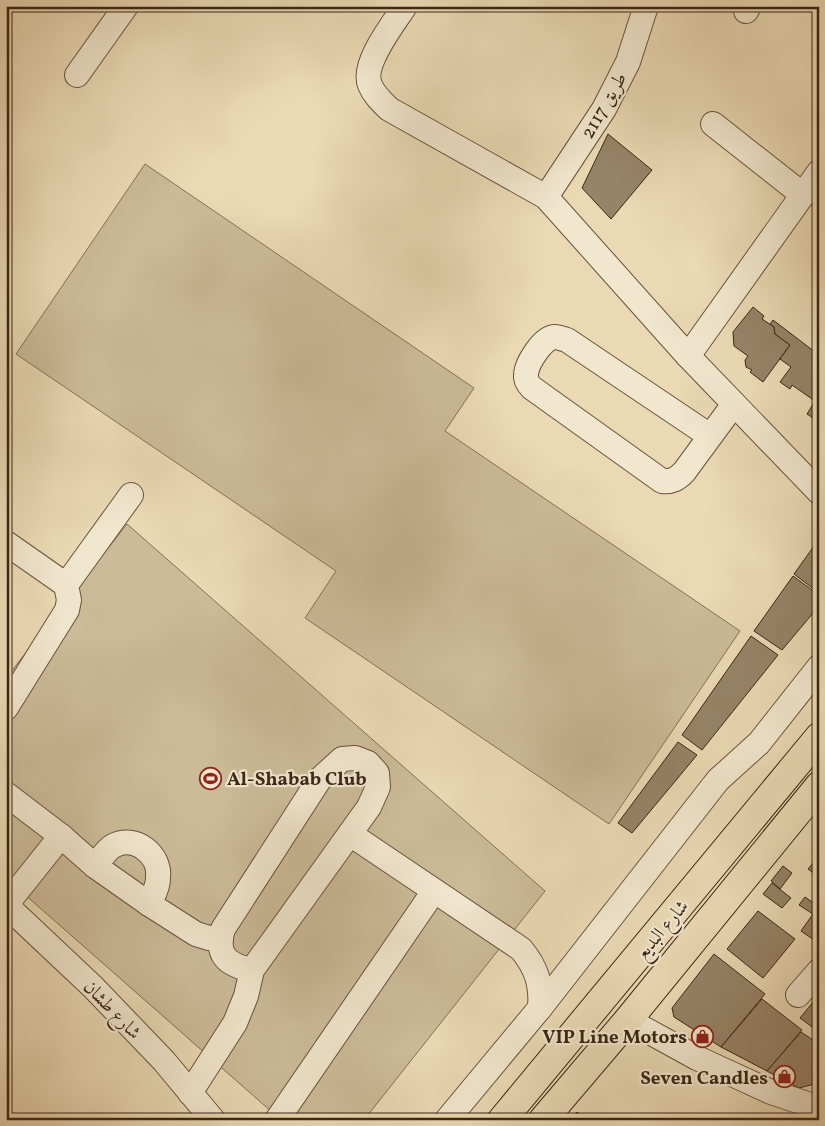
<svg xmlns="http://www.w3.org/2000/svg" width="825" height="1126" font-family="Vollkorn,Amiri,serif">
<rect width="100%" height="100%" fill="#ead9b3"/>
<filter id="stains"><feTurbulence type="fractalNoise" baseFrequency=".004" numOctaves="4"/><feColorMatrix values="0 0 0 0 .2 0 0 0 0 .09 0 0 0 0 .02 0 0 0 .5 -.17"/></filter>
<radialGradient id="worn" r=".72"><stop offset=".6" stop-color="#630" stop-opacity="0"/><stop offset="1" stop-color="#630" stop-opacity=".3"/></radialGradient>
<g fill="#ccbb98" stroke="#847057">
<path d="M145 164 474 388 445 431 740 631 609 824 305 618 336 571 16 354Z"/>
<path d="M127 524 545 891 364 1120H281L6 878V678Z"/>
</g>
<g fill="#968368" stroke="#3b2616">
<path d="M608 134 652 170 611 219 582 188Z"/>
<path d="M753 307 764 316 762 319 774 327 775 334 790 345 763 382 750 372 752 370 746 367 745 360 748 356 734 346 733 332Z"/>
<path d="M773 320 819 355V393L816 398 819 400V422L807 414 815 401 792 385 790 389 780 382 791 367 780 359 790 345 775 334 774 327 770 324Z"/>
<path d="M819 539V593L794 574Z"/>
<path d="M793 576 819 595V606L782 650 754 631Z"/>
<path d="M751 636 778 655 702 750 682 735Z"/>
<path d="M678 742 697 755 632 833 618 823Z"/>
<path d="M819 856V877L808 869Z"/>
<path d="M783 866 792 873 780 889 771 881Z"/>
<path d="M772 883 791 898 782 908 763 894Z"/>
<path d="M805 897 819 907V940L817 942 801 931 813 914 799 905Z"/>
<path d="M758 911 795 939 763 978 727 949Z"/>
<path d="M714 954 765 994 721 1047 674 1017 672 1008Z"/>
<path d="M819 995V1032L800 1018Z"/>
<path d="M762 999 802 1030 767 1071 721 1047Z"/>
<path d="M801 1032 819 1044V1080L815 1084 799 1088 767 1071Z"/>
<path d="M577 1112 586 1120H571Z"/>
</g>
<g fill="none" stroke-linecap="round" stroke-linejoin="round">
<defs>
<g id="minor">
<path d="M405 6C394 23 361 64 370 85 374 95 382 102 389 109L546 197 688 356 819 492"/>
<path d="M746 11 749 6"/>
<path d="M77 75 126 6"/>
<path d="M713 124 803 195"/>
<path d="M546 197 604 109 628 62 646 6"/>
<path d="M688 356 819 172"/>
<path d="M710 436 567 340C563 339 558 337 555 337 543 337 527 363 526 374 525 380 528 384 532 388L662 481C672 482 677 479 684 472L734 404"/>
<path d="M6 543 66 585"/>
<path d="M6 708 67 610 69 600 66 585 131 495"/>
<path d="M6 794 61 836 95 866 149 904 196 934 209 938H221"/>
<path d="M350 834 521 949C536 967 542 984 540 1008"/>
<path d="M95 866C100 860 106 850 113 846 135 834 161 855 158 878 158 887 153 896 149 904"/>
<path d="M6 905 93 987 164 1061 213 1120"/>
<path d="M6 905 61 836"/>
<path d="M798 995 819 971"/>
<path d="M628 1020 697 1058 771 1092 819 1108"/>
<path d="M190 1093 235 1023 246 996 252 970 369 807 378 787 377 773 368 763 355 758 342 759 319 780 223 929C215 956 228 965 252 970"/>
<path d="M277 1120 434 891"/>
<path d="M447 1120 540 1008 718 780 759 743 819 667"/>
</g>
<g id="major">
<path d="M502 1120 819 737"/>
<path d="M543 1120 628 1020 819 786"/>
</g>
</defs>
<use href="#minor" stroke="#67533d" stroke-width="26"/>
<use href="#major" stroke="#3b2616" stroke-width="30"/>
<use href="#minor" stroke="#f1e6ce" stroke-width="24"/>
<use href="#major" stroke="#ead9b3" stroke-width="28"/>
</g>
<defs>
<symbol id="stadium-ring" viewBox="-11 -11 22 22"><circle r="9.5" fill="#f1e6ce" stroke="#8f2418" stroke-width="1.5"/><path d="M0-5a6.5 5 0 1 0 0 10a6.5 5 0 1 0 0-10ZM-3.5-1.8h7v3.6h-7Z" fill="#8f2418"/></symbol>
<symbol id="shop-ring" viewBox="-11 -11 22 22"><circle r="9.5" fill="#f1e6ce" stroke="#8f2418" stroke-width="1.5"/><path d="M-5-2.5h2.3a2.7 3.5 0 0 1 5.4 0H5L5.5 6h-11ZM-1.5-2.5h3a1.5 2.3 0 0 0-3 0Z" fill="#8f2418"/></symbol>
</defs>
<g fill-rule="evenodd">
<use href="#stadium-ring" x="198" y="766" width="25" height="25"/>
<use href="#shop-ring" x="690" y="1024" width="25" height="25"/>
<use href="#shop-ring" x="772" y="1064" width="25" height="25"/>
</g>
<g text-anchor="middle" stroke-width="4.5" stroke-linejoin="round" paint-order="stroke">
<g font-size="19" fill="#3b2616" stroke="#f1e6ce">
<text transform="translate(603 105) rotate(-60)" y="7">طريق 2117</text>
<text transform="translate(661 929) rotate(-50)" y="7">شارع البديع</text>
<text transform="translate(113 1009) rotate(46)" y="7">شارع طشان</text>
</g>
<g font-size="19" font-weight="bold" fill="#3b2616" stroke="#f1e6ce" text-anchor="end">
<text x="227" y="785" text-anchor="start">Al-Shabab Club</text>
<text x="687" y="1043">VIP Line Motors</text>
<text x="768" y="1084">Seven Candles</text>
</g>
</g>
<rect width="825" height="1126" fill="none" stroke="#ead9b3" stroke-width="25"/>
<rect x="8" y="8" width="810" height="1111" fill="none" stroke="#3b2616" stroke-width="2.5"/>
<rect x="12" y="12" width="800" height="1101" fill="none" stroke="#3b2616"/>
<rect width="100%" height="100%" filter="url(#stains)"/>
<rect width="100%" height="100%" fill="url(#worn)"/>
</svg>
